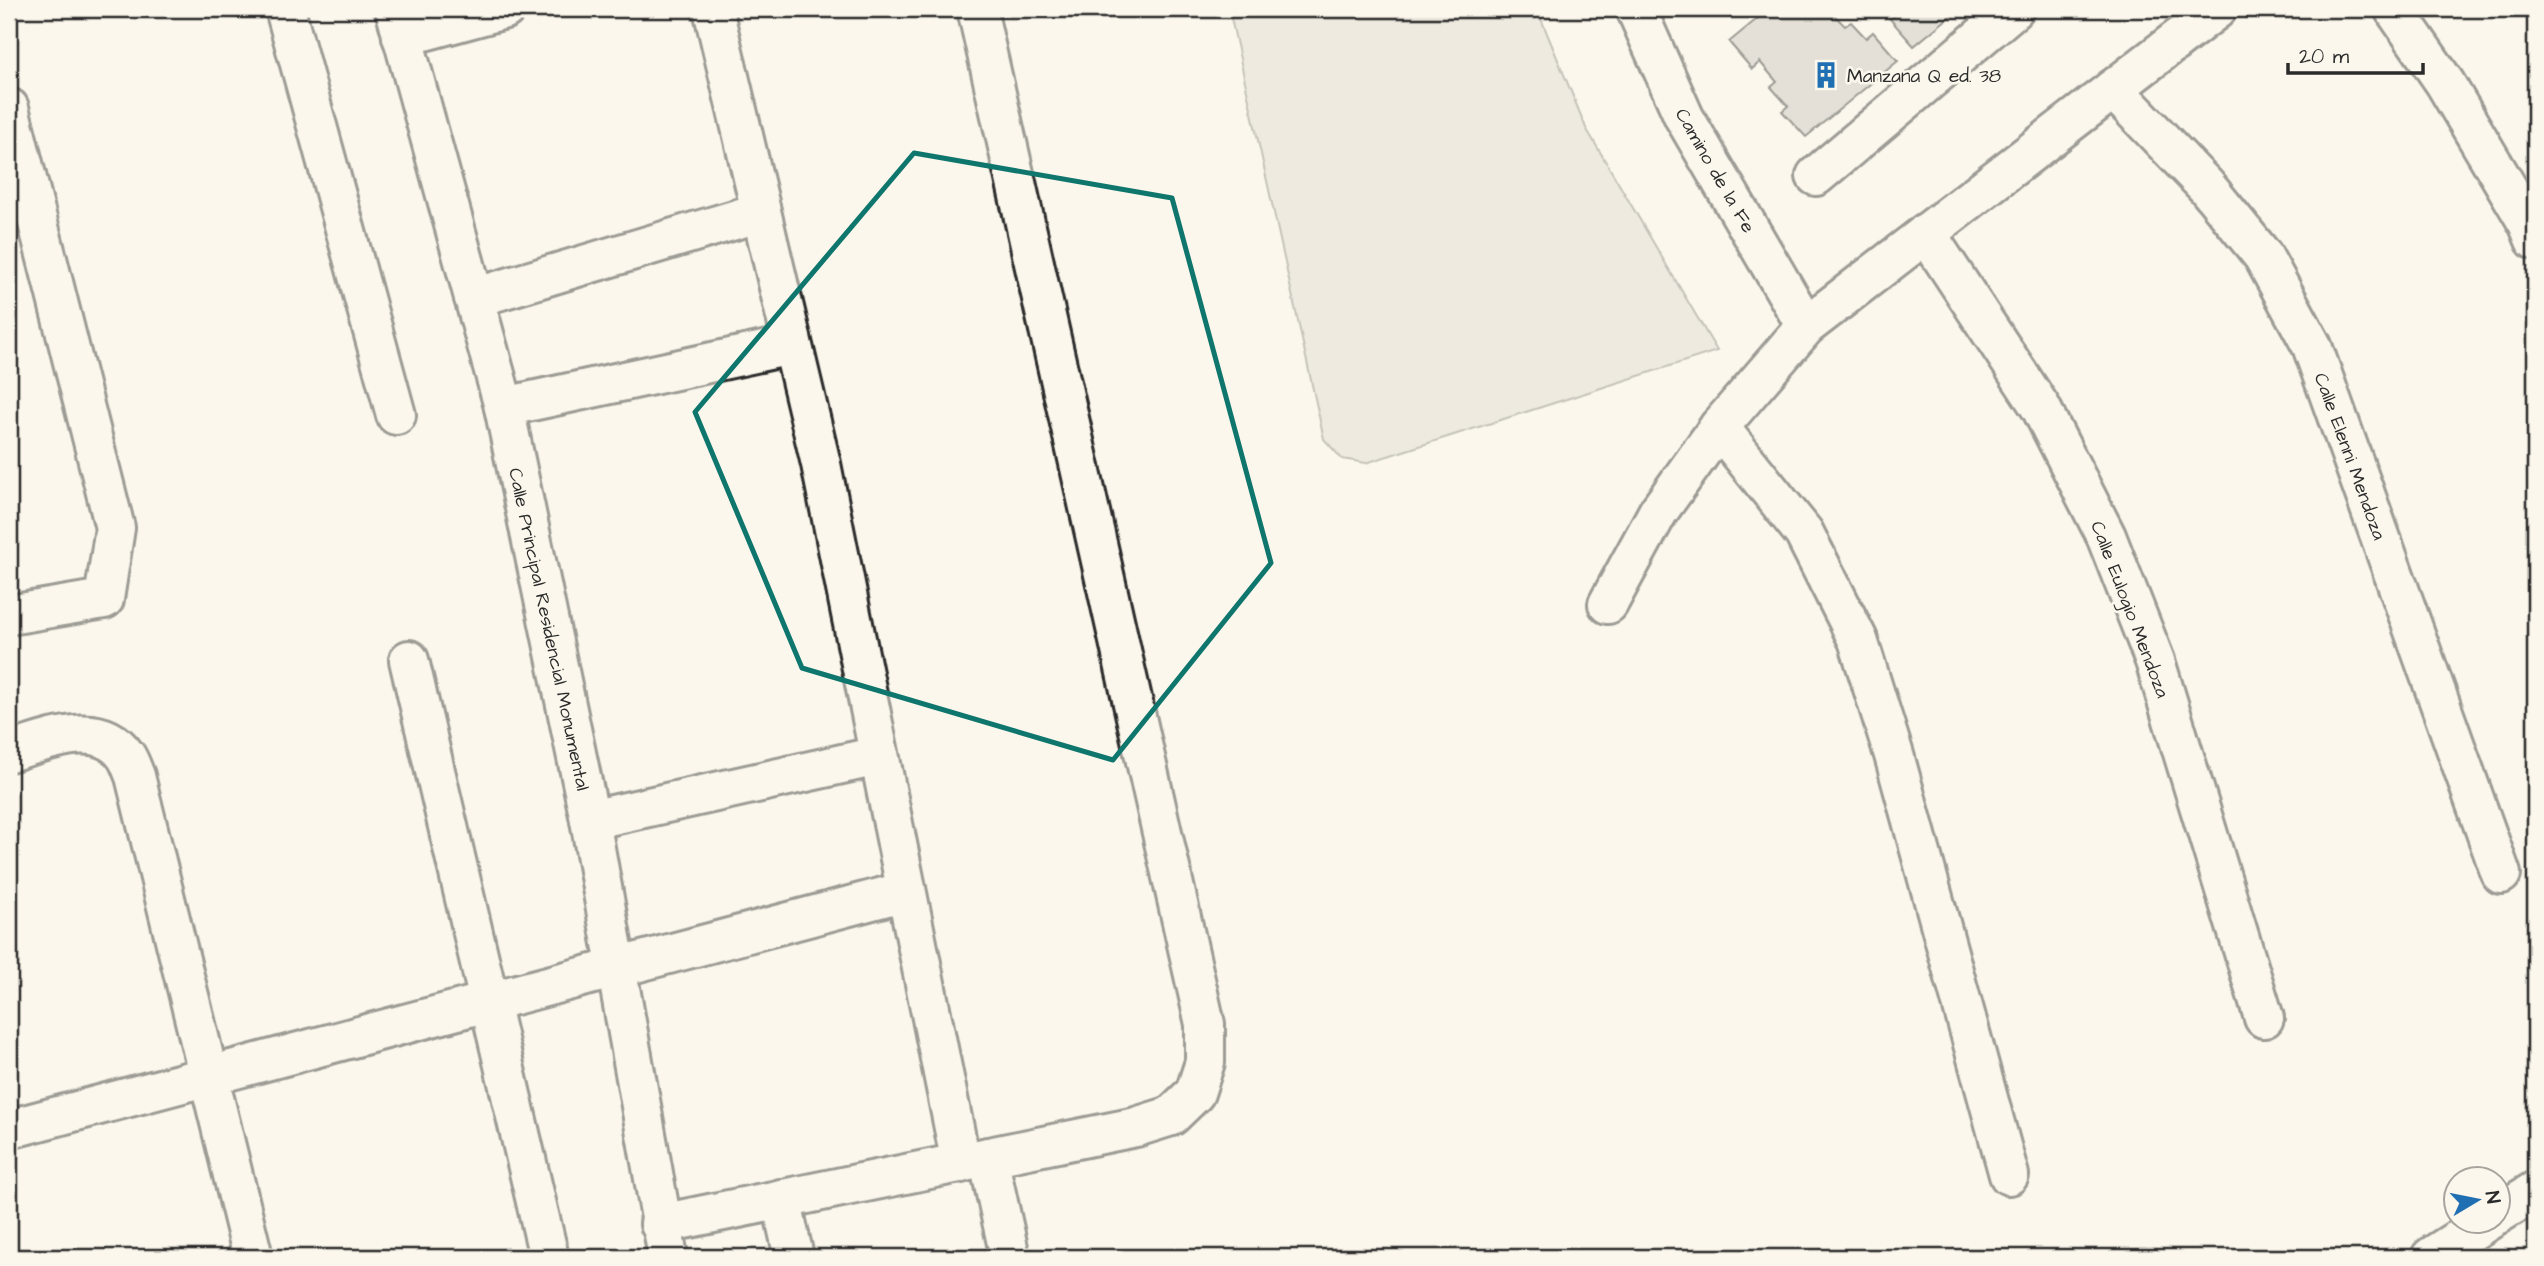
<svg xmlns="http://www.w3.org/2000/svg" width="2544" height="1266" font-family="'Architects Daughter',sans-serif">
<rect width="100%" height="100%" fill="#fbf7ec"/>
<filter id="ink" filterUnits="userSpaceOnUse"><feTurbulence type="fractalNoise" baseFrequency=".0143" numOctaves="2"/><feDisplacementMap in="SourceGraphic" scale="14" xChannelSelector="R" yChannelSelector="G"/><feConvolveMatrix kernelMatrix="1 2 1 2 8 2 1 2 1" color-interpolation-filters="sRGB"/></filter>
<g filter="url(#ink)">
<path fill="#dddad0" stroke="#84827e" stroke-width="2" d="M1229 9H1537L1586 128 1717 351 1366 463 1342 459 1324 439Z"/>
<g fill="#c7c4bc" stroke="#2b2b2b" stroke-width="2">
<path d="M1769 9H1828L1845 26 1851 22 1866 38 1873 32 1898 61 1806 137 1782 111 1788 106 1771 87 1777 82 1760 62 1752 69 1729 42Z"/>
<path d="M1892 9H1959L1914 46 1890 19 1897 14Z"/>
</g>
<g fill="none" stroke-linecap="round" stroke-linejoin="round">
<defs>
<g id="minor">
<path d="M285 9 396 415"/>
<path d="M395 9 504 407 590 820 668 1257"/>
<path d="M713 9 821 464 961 1163"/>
<path d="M1636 9 1684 117 1806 326"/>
<path d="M2394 9 2445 83 2528 223 2535 240"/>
<path d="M402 37 505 9"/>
<path d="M2113 89 2206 186 2263 256 2312 346 2501 874"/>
<path d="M9 108 115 528 104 599 9 615"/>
<path d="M1816 176 2014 9"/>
<path d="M1926 233 2041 408 2106 536 2155 661 2264 1018"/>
<path d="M474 298 761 212"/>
<path d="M504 407 792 345"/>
<path d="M1719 427 1804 533 1858 640 1894 755 2009 1175"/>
<path d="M1608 604 1658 512 1719 427 1806 326 2217 9"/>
<path d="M409 660 549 1257"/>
<path d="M9 752C45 742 99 716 126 756 130 762 132 769 135 776L253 1257"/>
<path d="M590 820 878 756"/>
<path d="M9 1129 906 891"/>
<path d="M988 1157 1010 1257"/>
<path d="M781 1199 794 1257"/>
<path d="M2498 1214 2535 1191"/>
<path d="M660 1224 1136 1127 1171 1116 1195 1093 1205 1062V1024L977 9"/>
<path d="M2431 1257 2489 1220"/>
</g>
</defs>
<use href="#minor" stroke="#2b2b2b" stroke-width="44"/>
<use href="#minor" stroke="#fbf7ec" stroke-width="38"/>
</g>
</g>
<path d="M0 0H2544V1266H0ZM914 153 1172 198 1271 563 1113 760 802 668 695 412Z" fill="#fbf7ec" fill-opacity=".55" fill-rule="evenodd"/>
<path fill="none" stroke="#0f766e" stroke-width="5" stroke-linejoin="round" d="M914 153 1172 198 1271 563 1113 760 802 668 695 412Z"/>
<defs>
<symbol id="building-bare" viewBox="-9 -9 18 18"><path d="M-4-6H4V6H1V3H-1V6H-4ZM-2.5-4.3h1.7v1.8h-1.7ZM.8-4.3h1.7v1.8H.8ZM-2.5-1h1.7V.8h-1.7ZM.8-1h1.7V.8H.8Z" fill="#1f6fb2" stroke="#fbf7ec" stroke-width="2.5" paint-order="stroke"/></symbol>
</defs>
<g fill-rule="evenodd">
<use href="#building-bare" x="1807" y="56" width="38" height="38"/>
</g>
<g text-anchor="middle" stroke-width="5" stroke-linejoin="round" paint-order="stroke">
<g font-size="19" fill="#2b2b2b" stroke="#fbf7ec" text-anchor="start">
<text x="1847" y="82">Manzana Q ed. 38</text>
</g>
<g font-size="19" fill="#2b2b2b" stroke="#fbf7ec">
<text transform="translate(1716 170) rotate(60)" y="7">Camino de la Fe</text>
<text transform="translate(2351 456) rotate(70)" y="7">Calle Elenni Mendoza</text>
<text transform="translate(2131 609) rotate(69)" y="7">Calle Eulogio Mendoza</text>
<text transform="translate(550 629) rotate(78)" y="7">Calle Principal Residencial Monumental</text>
</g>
</g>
<rect width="2544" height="1266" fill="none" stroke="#fbf7ec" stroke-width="35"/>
<rect x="18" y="18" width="2509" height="1231" fill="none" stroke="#2b2b2b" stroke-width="2.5" filter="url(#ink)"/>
<g transform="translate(2477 1200) rotate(80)"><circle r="33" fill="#fbf7ec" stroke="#a8a59f" stroke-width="2"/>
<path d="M0-5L12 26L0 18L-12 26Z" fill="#1f6fb2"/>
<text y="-10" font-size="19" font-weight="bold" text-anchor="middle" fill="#2b2b2b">N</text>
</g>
<path d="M2288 63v10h135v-10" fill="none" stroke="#2b2b2b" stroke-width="3.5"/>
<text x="2299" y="63" font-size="21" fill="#2b2b2b" stroke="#fbf7ec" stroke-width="5" paint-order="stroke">20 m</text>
</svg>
